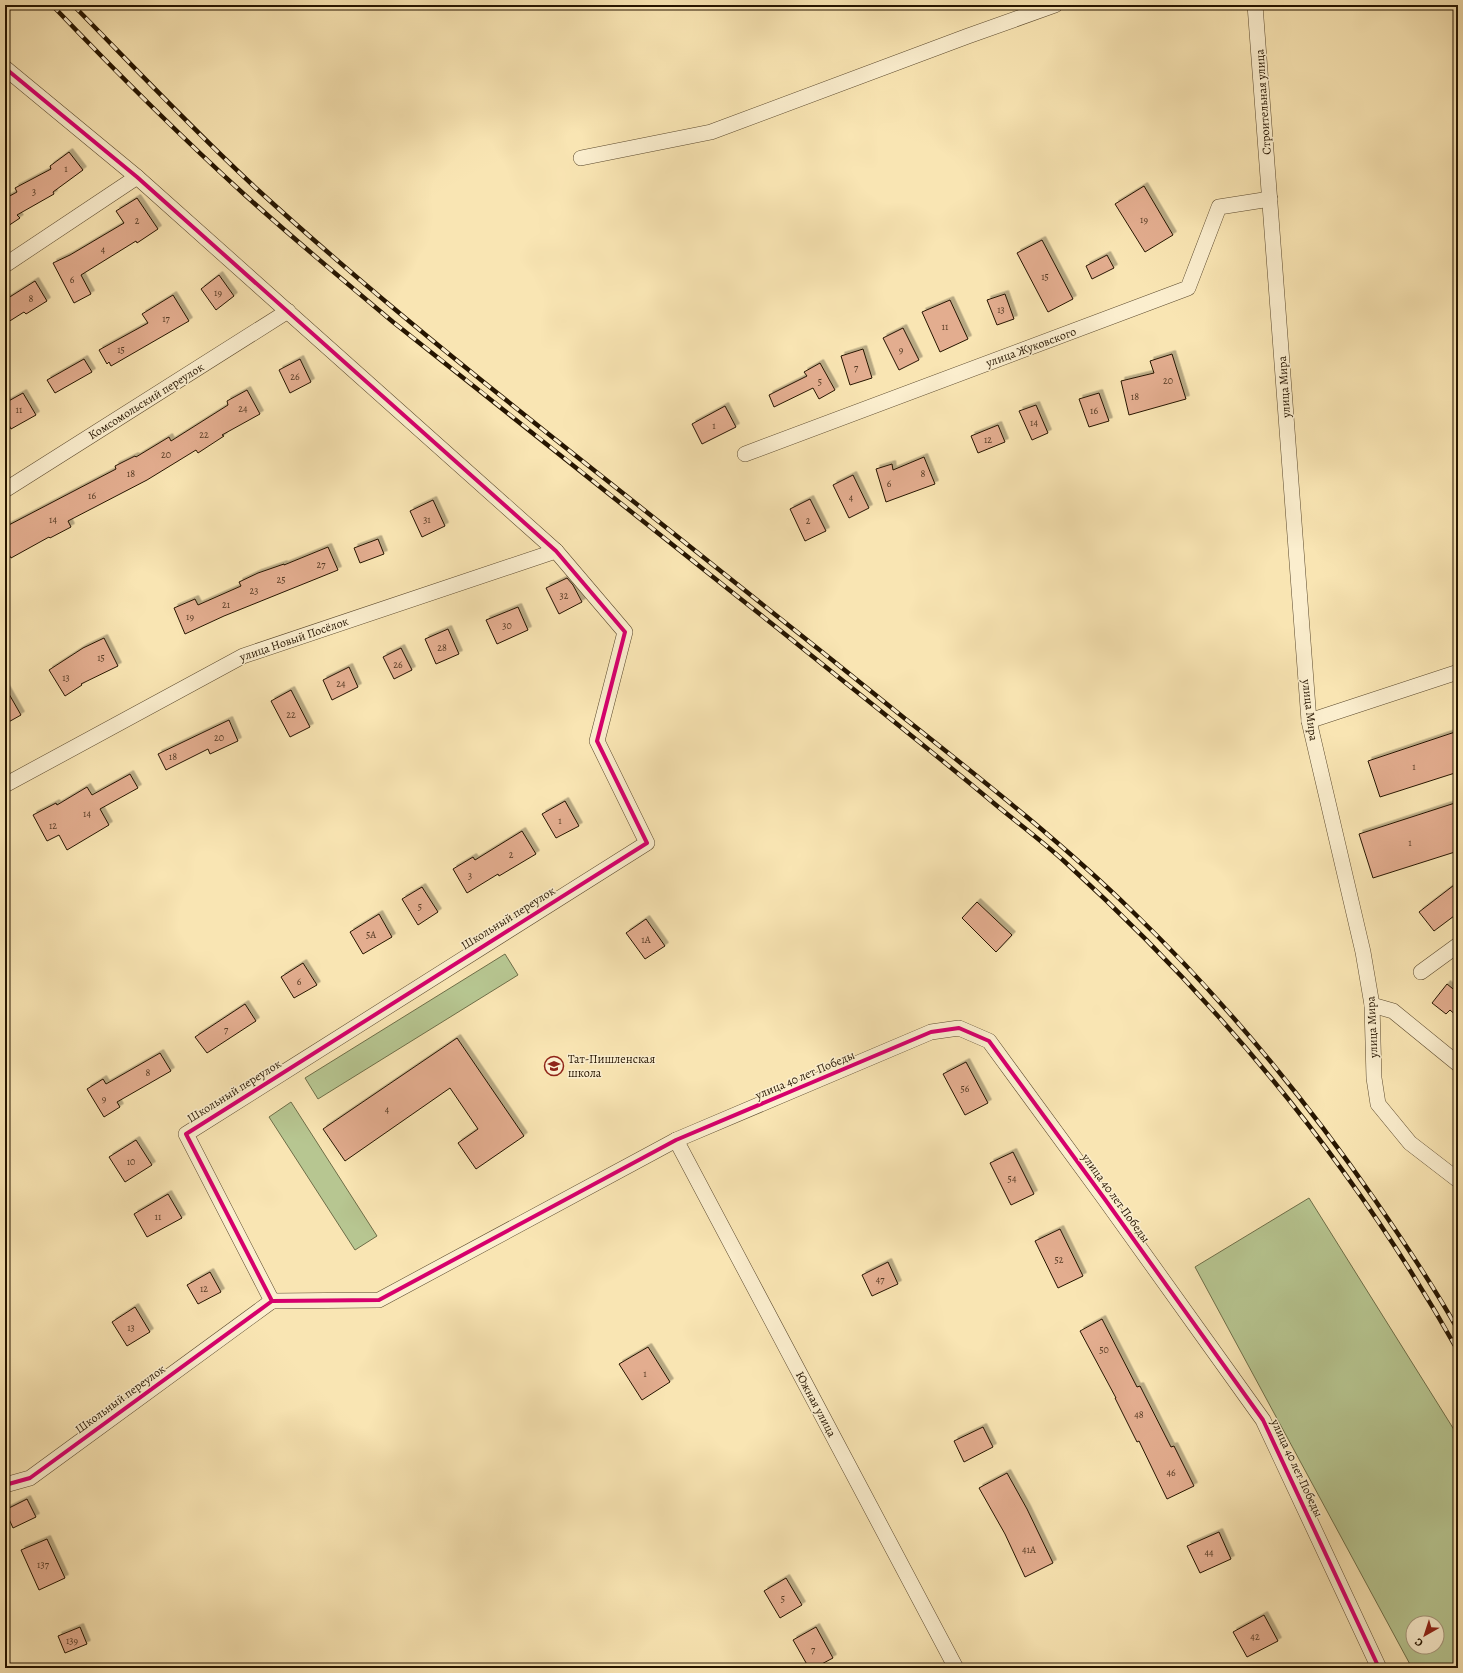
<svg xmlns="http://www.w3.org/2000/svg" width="1463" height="1673" font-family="Alegreya,serif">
<defs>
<filter id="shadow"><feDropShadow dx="3.5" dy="-3.5" stdDeviation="0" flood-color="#0004"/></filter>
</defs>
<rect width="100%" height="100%" fill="#f9e5b3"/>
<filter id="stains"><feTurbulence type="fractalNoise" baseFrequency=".005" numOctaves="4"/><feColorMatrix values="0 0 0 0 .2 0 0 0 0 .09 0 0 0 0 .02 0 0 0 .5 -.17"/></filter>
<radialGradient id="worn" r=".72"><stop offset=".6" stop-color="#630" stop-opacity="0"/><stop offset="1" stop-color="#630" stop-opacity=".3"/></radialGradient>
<g fill="#b7c691" stroke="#6e6e48" fill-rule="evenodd">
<path d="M505 954 518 975 318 1099 305 1078Z"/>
<path d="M291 1102 377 1236 355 1250 269 1117Z"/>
<path d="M1309 1198 1458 1436V1668H1412L1195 1267ZM1413 1623H1437V1647H1413Z"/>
</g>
<g fill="#e3ad8f" stroke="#261500" filter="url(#shadow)">
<path d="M69 152 83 170 53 192 54 194 17 215 20 218 5 228V196L6 198 17 192 15 188 51 169 50 166Z"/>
<path d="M1144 186 1173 235 1145 252 1115 204Z"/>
<path d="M137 198 158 229 137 243 136 241 81 275 91 294 74 303 53 263 70 255 124 223 116 211Z"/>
<path d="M1042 240 1073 299 1048 312 1017 253Z"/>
<path d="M1107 255 1114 268 1092 279 1086 266Z"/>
<path d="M219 275 234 296 216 310 201 289Z"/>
<path d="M35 281 47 301 26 314 24 312 5 324V300Z"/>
<path d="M1005 294 1014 319 997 325 987 300Z"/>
<path d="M173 295 189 321 111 366 109 362 107 364 99 350 148 323 142 314Z"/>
<path d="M950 300 968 339 940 352 922 312Z"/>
<path d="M903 328 919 360 899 370 883 338Z"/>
<path d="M863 349 872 378 850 385 841 356Z"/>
<path d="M1172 354 1186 399 1129 415 1121 381 1154 373 1150 361Z"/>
<path d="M84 359 92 372 55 393 47 380Z"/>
<path d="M300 359 311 382 290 393 279 370Z"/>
<path d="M820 363 835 390 819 399 813 388 774 407 769 395 807 376 804 372Z"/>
<path d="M247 390 260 414 222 435 224 436 198 453 196 450 147 480 68 521 71 527 50 538 49 537 11 558 5 547V527L116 469 115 466 135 456 136 457 169 437 171 441 228 405 227 401Z"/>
<path d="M23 393 36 415 11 429 5 417V403Z"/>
<path d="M1099 393 1109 421 1089 427 1079 399Z"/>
<path d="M1036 405 1048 433 1032 440 1019 411Z"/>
<path d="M725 406 736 427 702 444 692 424Z"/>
<path d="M998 425 1005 442 978 453 971 436Z"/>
<path d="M924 457 935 484 886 502 876 469 892 464 893 470Z"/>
<path d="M853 475 869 508 849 518 833 485Z"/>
<path d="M810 499 826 531 805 541 790 509Z"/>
<path d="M433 500 445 526 422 537 410 511Z"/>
<path d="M378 539 384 554 360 563 354 548Z"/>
<path d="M328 547 338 570 224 616 185 634 174 608 195 599 198 605 241 586 239 582 258 573 284 564V565Z"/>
<path d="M567 578 573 585 582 602 559 614 546 588Z"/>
<path d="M518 607 528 630 497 644 486 620Z"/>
<path d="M448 629 459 654 436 664 425 639Z"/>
<path d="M104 638 118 666 81 684 82 685 65 696 49 670 83 648Z"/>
<path d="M401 648 412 670 394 679 383 657Z"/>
<path d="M349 667 358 687 332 700 323 680Z"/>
<path d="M5 687 21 715 5 724Z"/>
<path d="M291 690 310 727 290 737 271 701Z"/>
<path d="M229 720 238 741 210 754 208 749 166 770 158 754Z"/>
<path d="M1458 731V772L1380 797 1368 761Z"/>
<path d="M130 774 138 788 100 809 109 825 67 850 59 835 47 841 33 815 56 803 57 805 87 787 92 795Z"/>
<path d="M565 801 579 826 556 838 542 814Z"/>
<path d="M1458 802V851L1373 878 1359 834Z"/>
<path d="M522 831 536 854 499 876 498 874 467 893 453 869 473 857 475 860Z"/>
<path d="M1458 882V913L1434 931 1419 912Z"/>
<path d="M422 887 438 912 418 925 402 899Z"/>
<path d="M977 902 1012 935 996 952 962 918Z"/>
<path d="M379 914 392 937 363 954 350 932Z"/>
<path d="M646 919 665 946 645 959 626 933Z"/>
<path d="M303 963 317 985 294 998 281 977Z"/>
<path d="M1447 984 1458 993V1017L1450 1010 1446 1014 1432 1003Z"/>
<path d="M245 1004 256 1021 207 1053 195 1037Z"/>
<path d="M457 1038 524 1136 476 1169 458 1143 478 1129 450 1088 345 1161 323 1129Z"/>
<path d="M160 1053 171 1071 117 1102 120 1107 104 1117 87 1089 103 1079 106 1084Z"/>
<path d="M966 1062 988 1103 965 1115 943 1074Z"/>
<path d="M136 1140 152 1165 125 1182 109 1157Z"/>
<path d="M1013 1152 1034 1194 1011 1205 990 1163Z"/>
<path d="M168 1194 182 1218 147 1237 134 1214Z"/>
<path d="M1060 1229 1083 1276 1058 1288 1035 1241Z"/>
<path d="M888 1262 898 1284 872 1296 862 1275Z"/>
<path d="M210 1272 221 1292 198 1304 187 1285Z"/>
<path d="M135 1307 150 1332 127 1346 112 1322Z"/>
<path d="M1102 1319 1137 1387 1140 1386 1171 1447 1174 1446 1194 1486 1167 1499 1139 1441 1137 1442 1115 1398H1116L1080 1331Z"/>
<path d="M648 1347 670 1382 642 1400 619 1364Z"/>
<path d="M983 1427 993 1447 964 1462 954 1441Z"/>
<path d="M1007 1473 1027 1509 1053 1563 1025 1577 1005 1534 979 1488Z"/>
<path d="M27 1499 36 1517 13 1528 5 1510Z"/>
<path d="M1219 1532 1231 1559 1200 1573 1187 1546Z"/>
<path d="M47 1539 65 1578 39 1590 21 1550Z"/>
<path d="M786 1578 802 1605 780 1618 764 1591Z"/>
<path d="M1264 1615 1278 1641 1247 1657 1233 1632Z"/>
<path d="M80 1627 87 1644 65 1653 58 1636Z"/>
<path d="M816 1627 833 1658 814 1668H809L793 1640Z"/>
</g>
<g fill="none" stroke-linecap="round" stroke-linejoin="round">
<defs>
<g id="minor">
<path d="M1255 5 1309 721 1363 952 1372 1005 1374 1078 1378 1104 1410 1143 1458 1180"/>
<path d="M5 68 137 177 556 551 625 632 597 741 647 843 186 1134 272 1301 30 1478 5 1485"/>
<path d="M581 158 711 132 968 36 1055 5"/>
<path d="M5 265 137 177"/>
<path d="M745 454 1188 288 1219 207 1270 199"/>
<path d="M5 490 288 311"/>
<path d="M1309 721 1458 672"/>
<path d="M5 785 243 656 556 551"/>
<path d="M1421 972 1458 945"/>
<path d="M1372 1005 1393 1011 1458 1064"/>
<path d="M676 1140 956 1668"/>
<path d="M272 1301 379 1300 676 1140 931 1032 959 1028 989 1041 1104 1198 1263 1420 1379 1668"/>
</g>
</defs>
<use href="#minor" stroke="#5b492d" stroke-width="16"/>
<use href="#minor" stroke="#fbeece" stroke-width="15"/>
<defs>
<g id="rail">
<path d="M52 5C115 71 179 135 246 196 294 239 344 281 393 322 525 426 655 531 786 635 854 690 923 744 990 800 1015 821 1041 840 1065 862 1220 1003 1355 1167 1458 1351"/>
<path d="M73 5C134 67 194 131 258 190 389 310 530 419 668 529 747 592 825 654 903 717 981 779 1060 841 1132 911 1223 999 1303 1096 1375 1200 1404 1242 1433 1285 1458 1330"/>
</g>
</defs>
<use href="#rail" stroke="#261500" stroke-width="4.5"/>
<use href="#rail" stroke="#fbeece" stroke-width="3" stroke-dasharray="9" stroke-linecap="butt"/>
<defs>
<g id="cycleway">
<path d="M5 68 137 177 556 551 625 632 597 741 647 843 186 1134 272 1301 30 1478 5 1485"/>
<path d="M272 1301 379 1300 676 1140 931 1032 959 1028 989 1041 1104 1198 1263 1420 1379 1668"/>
</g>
</defs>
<use href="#cycleway" stroke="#fbeece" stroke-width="6"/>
<use href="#cycleway" stroke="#d6006c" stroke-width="4"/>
</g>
<defs>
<symbol id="school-ring" viewBox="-11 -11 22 22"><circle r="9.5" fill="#fbeece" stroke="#8f2418" stroke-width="1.5"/><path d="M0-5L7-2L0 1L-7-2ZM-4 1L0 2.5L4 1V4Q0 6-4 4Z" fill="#8f2418"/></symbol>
</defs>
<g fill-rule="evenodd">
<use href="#school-ring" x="543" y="1055" width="22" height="22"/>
</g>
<g text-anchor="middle" stroke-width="3" stroke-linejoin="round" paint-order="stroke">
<g font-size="10" fill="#553b24">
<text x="66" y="172">1</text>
<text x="34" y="195">3</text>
<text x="1144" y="223">19</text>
<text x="137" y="224">2</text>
<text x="103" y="253">4</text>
<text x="1045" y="280">15</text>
<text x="72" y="283">6</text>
<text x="218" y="296">19</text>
<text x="31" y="302">8</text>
<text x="1001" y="313">13</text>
<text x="166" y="322">17</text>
<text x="945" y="330">11</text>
<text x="121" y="353">15</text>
<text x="901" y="353">9</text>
<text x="856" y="371">7</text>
<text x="295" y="380">26</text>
<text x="1168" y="384">20</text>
<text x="820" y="385">5</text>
<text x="1135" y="400">18</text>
<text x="243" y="412">24</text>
<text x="19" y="413">11</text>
<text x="1094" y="414">16</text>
<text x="1034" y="426">14</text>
<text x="714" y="429">1</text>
<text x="204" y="438">22</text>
<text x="988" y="443">12</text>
<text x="166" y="458">20</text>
<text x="131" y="477">18</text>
<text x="923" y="477">8</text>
<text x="889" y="487">6</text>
<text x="92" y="499">16</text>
<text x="851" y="501">4</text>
<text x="53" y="523">14</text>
<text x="427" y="523">31</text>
<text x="808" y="524">2</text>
<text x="321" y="568">27</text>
<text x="281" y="583">25</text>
<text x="254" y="594">23</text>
<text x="564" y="599">32</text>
<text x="226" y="608">21</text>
<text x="190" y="620">19</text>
<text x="507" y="629">30</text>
<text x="442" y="651">28</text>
<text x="101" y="661">15</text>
<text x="398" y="668">26</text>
<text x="66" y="681">13</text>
<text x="341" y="687">24</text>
<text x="291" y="718">22</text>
<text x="219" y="741">20</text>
<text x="173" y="760">18</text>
<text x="1414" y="770">1</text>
<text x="87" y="817">14</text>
<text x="560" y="824">1</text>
<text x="53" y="829">12</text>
<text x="1410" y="846">1</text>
<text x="511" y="858">2</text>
<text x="470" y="879">3</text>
<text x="420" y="910">5</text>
<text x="371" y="938">5А</text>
<text x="646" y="943">1А</text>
<text x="299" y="985">6</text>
<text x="226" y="1033">7</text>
<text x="148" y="1076">8</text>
<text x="965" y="1092">56</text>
<text x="104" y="1102">9</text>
<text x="387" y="1113">4</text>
<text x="131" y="1165">10</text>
<text x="1012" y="1182">54</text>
<text x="158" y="1220">11</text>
<text x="1059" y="1263">52</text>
<text x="880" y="1283">47</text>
<text x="204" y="1292">12</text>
<text x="131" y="1331">13</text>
<text x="1104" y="1353">50</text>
<text x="645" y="1377">1</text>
<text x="1139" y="1418">48</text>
<text x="1171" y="1476">46</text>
<text x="1029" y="1553">41А</text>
<text x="1209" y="1556">44</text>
<text x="43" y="1568">137</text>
<text x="783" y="1602">5</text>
<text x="1255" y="1640">42</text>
<text x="72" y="1644">139</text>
<text x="813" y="1653">7</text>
</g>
<g font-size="12" fill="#261500" stroke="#fbeece">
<text transform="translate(1263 102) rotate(-94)" y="4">Строительная улица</text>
<text transform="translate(1031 347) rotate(-20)" y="4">улица Жуковского</text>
<text transform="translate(1284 387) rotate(-94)" y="4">улица Мира</text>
<text transform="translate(146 401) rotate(-32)" y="4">Комсомольский переулок</text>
<text transform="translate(294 639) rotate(-19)" y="4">улица Новый Посёлок</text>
<text transform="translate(1310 710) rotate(83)" y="4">улица Мира</text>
<text transform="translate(508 918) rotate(-32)" y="4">Школьный переулок</text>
<text transform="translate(1372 1027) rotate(-93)" y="4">улица Мира</text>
<text transform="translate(805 1075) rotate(-23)" y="4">улица 40 лет Победы</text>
<text transform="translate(234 1091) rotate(-32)" y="4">Школьный переулок</text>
<text transform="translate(1116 1198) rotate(54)" y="4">улица 40 лет Победы</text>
<text transform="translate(120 1399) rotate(-36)" y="4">Школьный переулок</text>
<text transform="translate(816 1404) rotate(62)" y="4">Южная улица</text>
<text transform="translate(1297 1468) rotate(65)" y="4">улица 40 лет Победы</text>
</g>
<g font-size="12" fill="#261500" stroke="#fbeece" text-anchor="start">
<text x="568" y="1063">Тат-Пишленская<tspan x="568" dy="14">школа</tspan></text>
</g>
</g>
<rect width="1463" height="1673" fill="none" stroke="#f9e5b3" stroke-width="20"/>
<rect x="6" y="6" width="1451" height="1661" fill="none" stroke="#261500" stroke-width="2"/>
<rect x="10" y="10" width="1443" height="1653" fill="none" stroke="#261500"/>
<g transform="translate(1425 1635) rotate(219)"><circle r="19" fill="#fbeece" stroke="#a6977c"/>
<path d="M0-3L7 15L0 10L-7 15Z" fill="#8f2418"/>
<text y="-6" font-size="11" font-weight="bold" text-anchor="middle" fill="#261500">С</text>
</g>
<rect width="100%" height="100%" filter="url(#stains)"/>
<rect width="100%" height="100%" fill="url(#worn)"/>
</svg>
